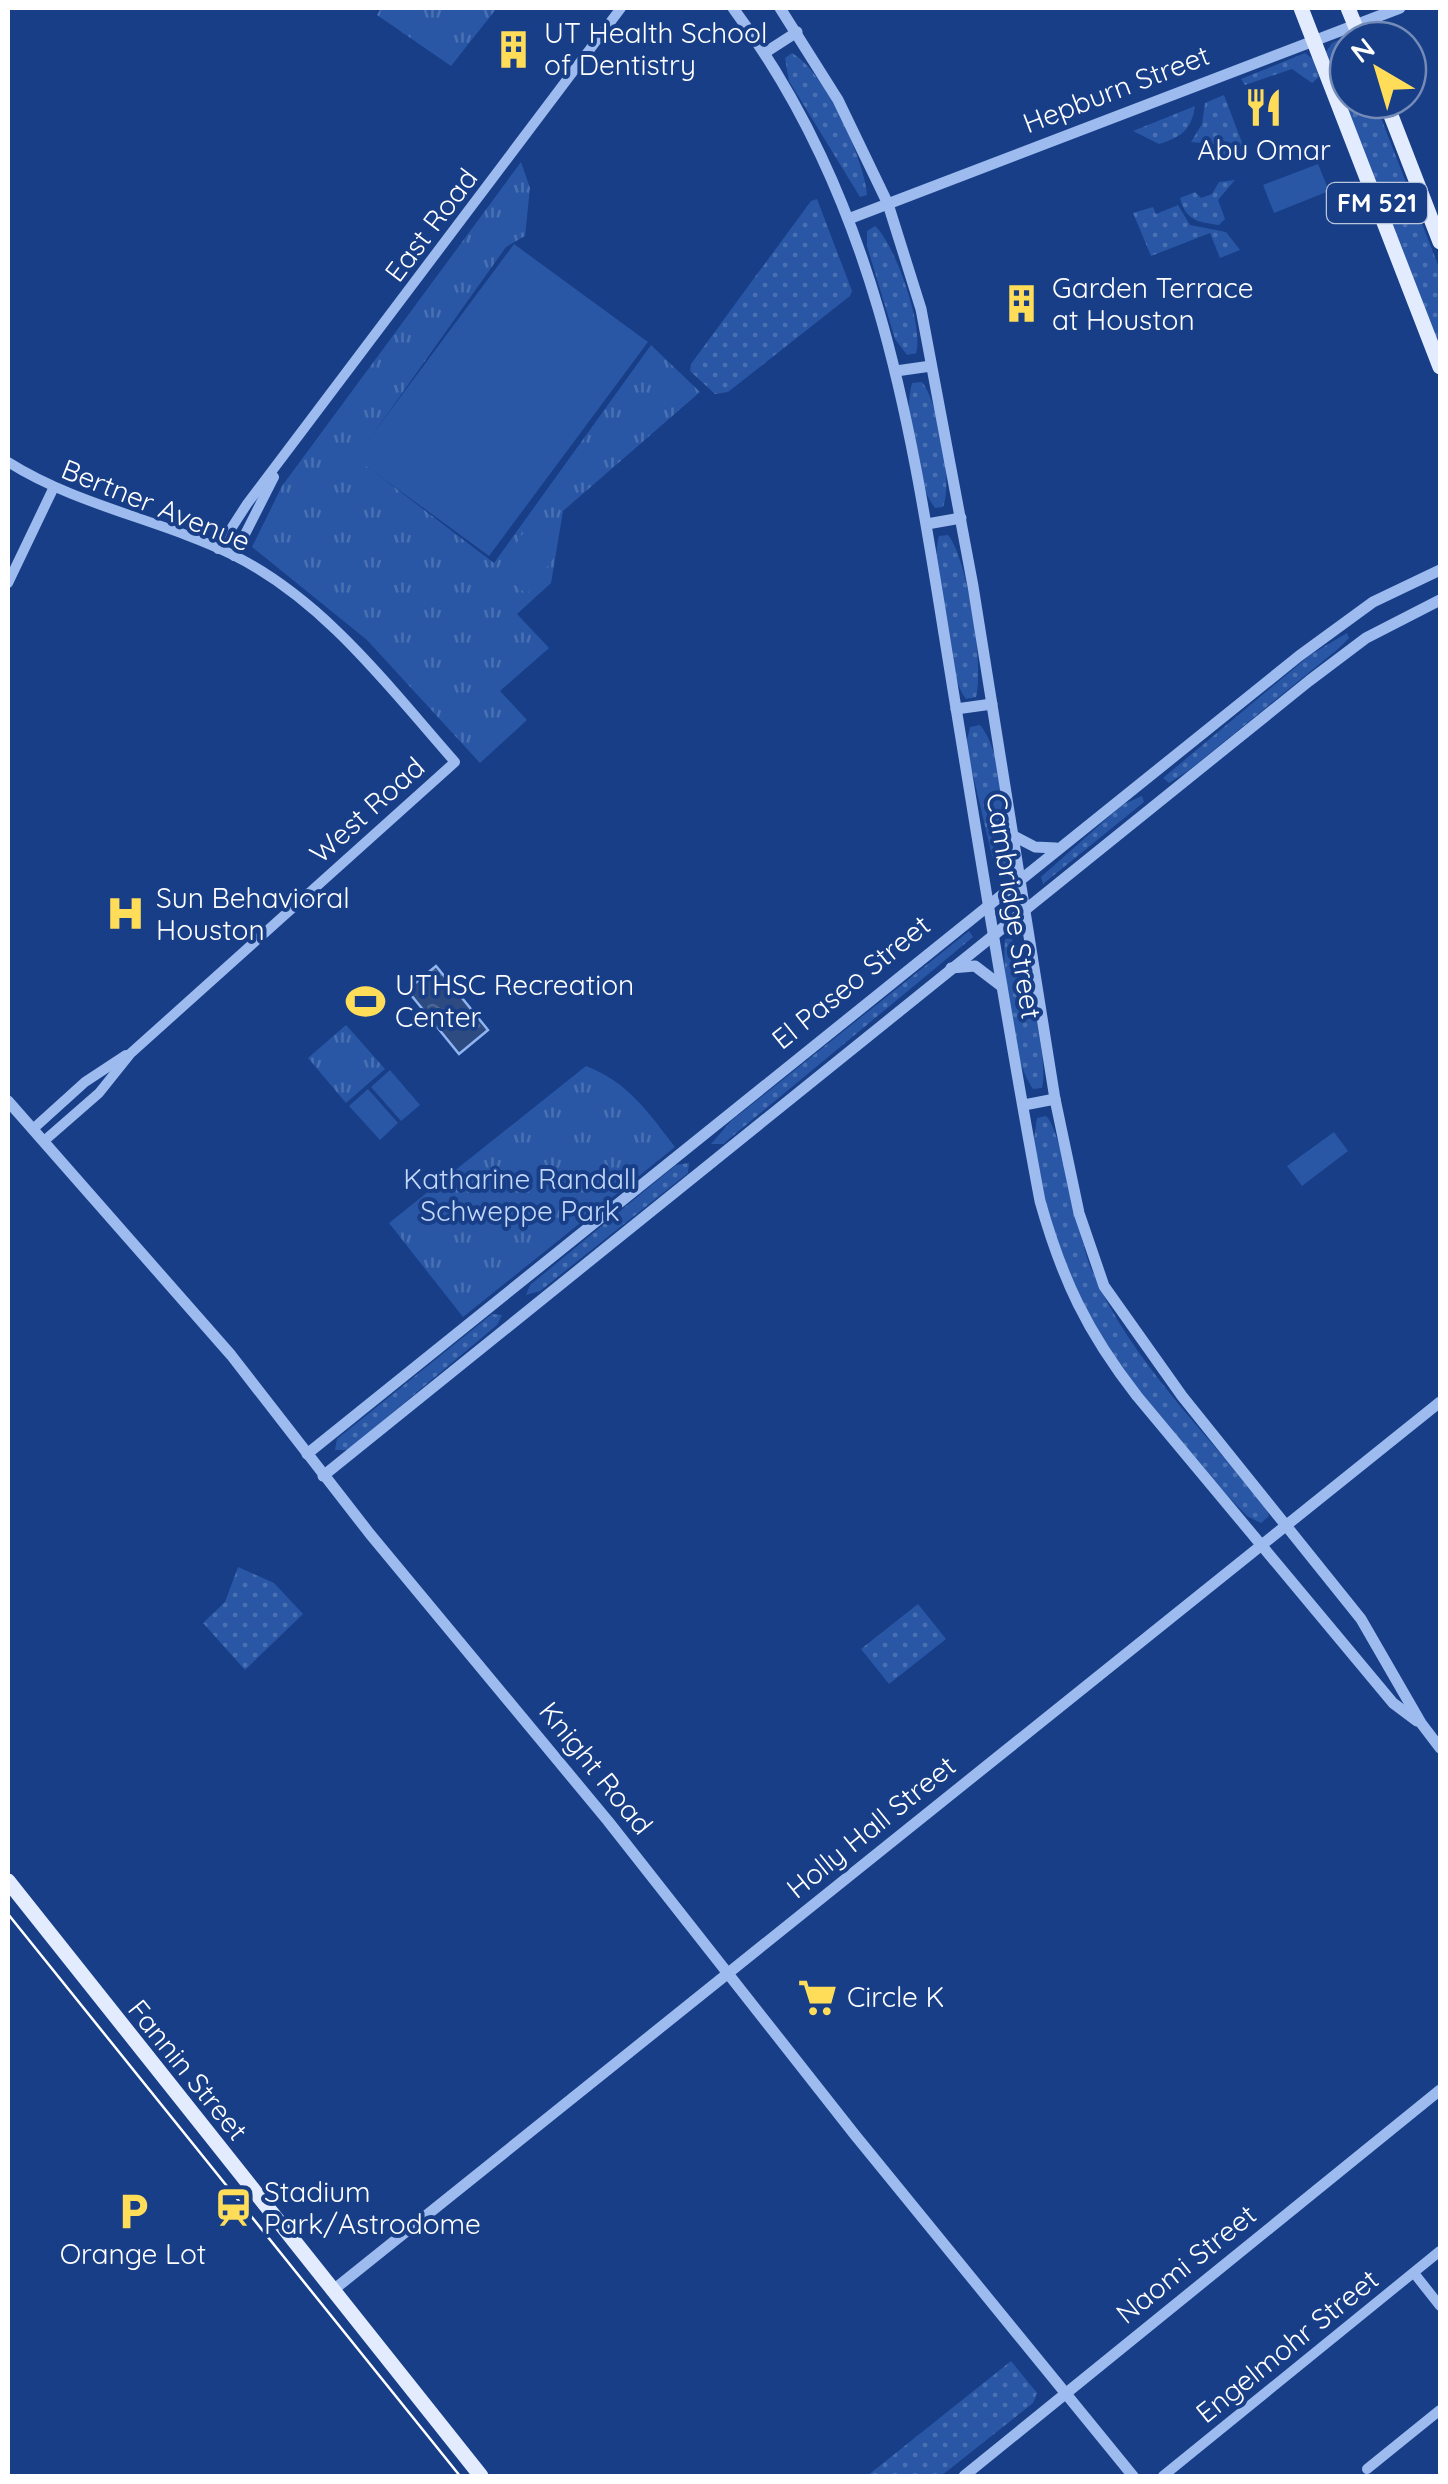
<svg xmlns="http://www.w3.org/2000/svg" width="1448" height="2484" font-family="Quicksand,sans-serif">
<defs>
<pattern id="grass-dots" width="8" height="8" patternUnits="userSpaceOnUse" patternTransform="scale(2.5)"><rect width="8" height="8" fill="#2957a5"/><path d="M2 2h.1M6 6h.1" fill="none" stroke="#4970b2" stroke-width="1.8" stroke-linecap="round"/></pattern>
<pattern id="park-tufts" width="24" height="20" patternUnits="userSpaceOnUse" patternTransform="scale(2.5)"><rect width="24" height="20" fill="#2957a5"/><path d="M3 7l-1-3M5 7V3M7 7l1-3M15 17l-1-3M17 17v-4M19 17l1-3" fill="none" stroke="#4970b2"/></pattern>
<pattern id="water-ripples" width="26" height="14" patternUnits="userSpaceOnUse" patternTransform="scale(2.5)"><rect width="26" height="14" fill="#2d4b81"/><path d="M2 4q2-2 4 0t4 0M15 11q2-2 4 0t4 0" fill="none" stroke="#4c6694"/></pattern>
</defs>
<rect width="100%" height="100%" fill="#173e87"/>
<g fill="url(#grass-dots)">
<path d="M1343 38 1349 40 1348 100H1374L1440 270V348L1326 52 1332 43Z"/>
<path d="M792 53C824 71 864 158 867 195L860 197 789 81 785 58Z"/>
<path d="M1305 53 1313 59 1319 77 1312 83 1292 69 1245 85 1241 79Z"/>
<path d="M1224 95 1246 153 1223 159 1214 144 1191 142 1202 124 1205 103Z"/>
<path d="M1195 106C1191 131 1181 137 1159 144L1133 131Z"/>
<path d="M1235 180 1218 200 1225 219 1219 225C1198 222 1186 221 1180 198L1195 192 1201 198 1212 194 1219 182Z"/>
<path d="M817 199 852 291 850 296 728 392 715 394 690 371 691 364 811 201Z"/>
<path d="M1178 205 1190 225 1226 232 1240 250 1220 258 1210 233 1151 256 1133 213 1153 207 1156 214Z"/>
<path d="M875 226C895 244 924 327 916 353L907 355 895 339 867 246V231Z"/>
<path d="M922 382C939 404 953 481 943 507L935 508C914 480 903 417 912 383Z"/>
<path d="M948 535C968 560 984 665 976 697L966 699C948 678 930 562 939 536Z"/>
<path d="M1347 633 1349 638 1338 649 1188 771 1169 783 1163 778 1310 655Z"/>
<path d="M980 725C1002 751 1009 828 1010 862L1009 872 1002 877 993 860 966 745 970 727Z"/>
<path d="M1142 796 1144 802 1043 884 1041 877 1122 805Z"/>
<path d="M969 931 973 937 723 1144H711L731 1121Z"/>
<path d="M1011 938C1026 959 1049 1063 1042 1088L1033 1089C1011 1059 1002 975 1005 939Z"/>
<path d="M1046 1116C1062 1130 1078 1237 1091 1268 1128 1358 1206 1432 1266 1508L1269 1516 1261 1523 1247 1516C1180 1446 1102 1364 1065 1273 1048 1231 1041 1183 1034 1139L1037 1118Z"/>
<path d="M689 1163 688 1173 540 1291 526 1295 530 1285 676 1165Z"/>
<path d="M492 1314 502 1315 497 1325 348 1450H335L337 1439Z"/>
<path d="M238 1567 274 1583 303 1614 245 1670 203 1623 225 1602Z"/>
<path d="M918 1604 946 1639 889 1684 861 1649Z"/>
<path d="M1011 2361 1037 2393 1033 2403 941 2476H867Z"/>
</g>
<g fill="url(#park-tufts)">
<path d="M381 8H497L451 66 377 15Z"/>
<path d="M521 162 530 188 525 236 506 247 356 458 494 563 651 345 700 392 563 511 551 583 517 614 549 648 500 691 527 720 480 763 367 640 252 547 282 486Z"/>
<path d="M346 1025 385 1069 346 1103 308 1058Z"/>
<path d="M586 1066C628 1082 648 1112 675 1147L463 1317 389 1223Z"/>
</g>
<g fill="#2957a5">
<path d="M1318 164 1329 191 1274 213 1263 185Z"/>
<path d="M514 244 648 342 489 556 355 458Z"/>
<path d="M525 531 556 555 527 594 496 571Z"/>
<path d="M390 1070 420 1105 401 1121 371 1087Z"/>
<path d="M368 1089 398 1123 380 1140 349 1106Z"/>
<path d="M1334 1132 1348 1151 1302 1186 1287 1166Z"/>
</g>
<path fill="url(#water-ripples)" stroke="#8fb4f0" stroke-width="2.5" d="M436 966 488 1030 459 1054 407 990Z"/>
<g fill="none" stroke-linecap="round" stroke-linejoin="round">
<g stroke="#9dbbee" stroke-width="10">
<path d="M8 462C78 506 159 519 233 555 324 600 389 687 455 762L131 1053 99 1093 44 1141"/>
<path d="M218 549 247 504 621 8"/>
<path d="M234 556 274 477"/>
<path d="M8 583 53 489"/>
<path d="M33 1129 85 1082 126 1055"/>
<path d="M1414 2273 1440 2306"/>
<path d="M1367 2469 1440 2410"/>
<path d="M1163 2476 1440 2251"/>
</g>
<g stroke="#9dbbee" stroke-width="11">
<path d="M733 8C890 221 914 454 956 708 983 872 1009 1037 1040 1201 1062 1279 1087 1332 1137 1396L1393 1703 1417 1721"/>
<path d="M780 8 838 100 888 204 921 309 973 586 1055 1099 1079 1213 1104 1286 1182 1396 1361 1619 1421 1723 1440 1748"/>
<path d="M766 52 797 32"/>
<path d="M851 218 1400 8"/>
<path d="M896 371 931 366"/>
<path d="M927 524 961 518"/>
<path d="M956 709 992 704"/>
<path d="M1014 836 1035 847 1056 848"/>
<path d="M951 968 975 966 1000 985"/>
<path d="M8 1101 231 1355 370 1534 608 1821 855 2135 1133 2476"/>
<path d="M1024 1105 1055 1099"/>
<path d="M307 1454 1299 656 1373 602 1440 570"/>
<path d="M323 1476 1309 681 1366 638 1440 600"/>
<path d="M332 2291 1440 1402"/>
<path d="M964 2476 1440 2090"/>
</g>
<g stroke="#e3ecff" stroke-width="15">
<path d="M1301 8 1440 367"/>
<path d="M1348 8 1361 40"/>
<path d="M1385 100 1440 242"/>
<path d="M8 1881 481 2476"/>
</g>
<path stroke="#fff" stroke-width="2.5" d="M8 1914 460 2476"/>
</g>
<defs>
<symbol id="building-bare" viewBox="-9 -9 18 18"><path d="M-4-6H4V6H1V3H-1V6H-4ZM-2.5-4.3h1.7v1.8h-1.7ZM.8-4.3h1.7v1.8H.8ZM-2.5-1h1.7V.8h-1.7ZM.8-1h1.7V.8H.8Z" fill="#ffdd59" stroke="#173e87" stroke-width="2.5" paint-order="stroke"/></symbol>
<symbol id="restaurant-bare" viewBox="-9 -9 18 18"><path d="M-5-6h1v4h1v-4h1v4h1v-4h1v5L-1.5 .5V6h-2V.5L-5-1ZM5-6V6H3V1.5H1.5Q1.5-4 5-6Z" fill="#ffdd59" stroke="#173e87" stroke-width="2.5" paint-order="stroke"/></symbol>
<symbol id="hospital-bare" viewBox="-9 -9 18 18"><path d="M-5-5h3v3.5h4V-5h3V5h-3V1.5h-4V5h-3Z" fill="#ffdd59" stroke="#173e87" stroke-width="2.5" paint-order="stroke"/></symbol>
<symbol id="stadium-bare" viewBox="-9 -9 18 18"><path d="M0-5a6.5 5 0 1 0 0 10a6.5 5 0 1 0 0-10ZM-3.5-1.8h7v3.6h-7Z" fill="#ffdd59" stroke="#173e87" stroke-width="2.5" paint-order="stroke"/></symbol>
<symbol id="supermarket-bare" viewBox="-9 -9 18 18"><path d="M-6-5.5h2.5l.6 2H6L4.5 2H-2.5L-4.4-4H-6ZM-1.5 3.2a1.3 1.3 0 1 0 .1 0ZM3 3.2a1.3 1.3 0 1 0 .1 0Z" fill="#ffdd59" stroke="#173e87" stroke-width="2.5" paint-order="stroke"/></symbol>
<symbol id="station-bare" viewBox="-9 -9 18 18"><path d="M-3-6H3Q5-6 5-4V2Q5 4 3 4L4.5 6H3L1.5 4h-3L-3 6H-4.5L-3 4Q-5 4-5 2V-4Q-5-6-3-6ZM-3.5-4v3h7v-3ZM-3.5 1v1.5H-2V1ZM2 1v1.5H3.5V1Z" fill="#ffdd59" stroke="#173e87" stroke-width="2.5" paint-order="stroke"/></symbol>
<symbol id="parking-bare" viewBox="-9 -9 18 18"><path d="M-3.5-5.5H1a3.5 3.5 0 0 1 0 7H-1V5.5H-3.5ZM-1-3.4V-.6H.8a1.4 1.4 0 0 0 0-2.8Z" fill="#ffdd59" stroke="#173e87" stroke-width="2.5" paint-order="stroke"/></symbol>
</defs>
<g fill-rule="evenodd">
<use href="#building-bare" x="486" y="22" width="55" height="55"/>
<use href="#restaurant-bare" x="1236" y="80" width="55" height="55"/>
<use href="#building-bare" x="994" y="276" width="55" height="55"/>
<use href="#hospital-bare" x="98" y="886" width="55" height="55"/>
<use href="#stadium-bare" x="338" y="974" width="55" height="55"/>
<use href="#supermarket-bare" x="790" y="1970" width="55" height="55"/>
<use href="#station-bare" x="206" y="2180" width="55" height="55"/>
<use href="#parking-bare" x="106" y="2184" width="55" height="55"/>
</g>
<g text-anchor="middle" stroke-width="8" stroke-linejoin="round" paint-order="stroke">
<rect fill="#173e87" stroke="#b9c5db" stroke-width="2.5" x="1327" y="183" width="100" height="40" rx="8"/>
<g font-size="25" font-weight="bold" fill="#fff">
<text x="1377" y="212">FM 521</text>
</g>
<g font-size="28" fill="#fff" stroke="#173e87" text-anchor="start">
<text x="544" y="43">UT Health School<tspan x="544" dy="32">of Dentistry</tspan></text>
<text x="1264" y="160" text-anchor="middle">Abu Omar</text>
<text x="1052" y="298">Garden Terrace<tspan x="1052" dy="32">at Houston</tspan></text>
<text x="156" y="908">Sun Behavioral<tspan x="156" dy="32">Houston</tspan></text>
<text x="395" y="995">UTHSC Recreation<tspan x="395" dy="32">Center</tspan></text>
<text x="847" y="2007">Circle K</text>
<text x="264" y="2202">Stadium<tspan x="264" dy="32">Park/Astrodome</tspan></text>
<text x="133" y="2264" text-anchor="middle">Orange Lot</text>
</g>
<g font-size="28" fill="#fff" stroke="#173e87">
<text transform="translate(1116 89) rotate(-21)" y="10">Hepburn Street</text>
<text transform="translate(431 225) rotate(-53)" y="10">East Road</text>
<text transform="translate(156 505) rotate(22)" y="10">Bertner Avenue</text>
<text transform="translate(367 810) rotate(-42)" y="10">West Road</text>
<text transform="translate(1014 906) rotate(81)" y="10">Cambridge Street</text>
<text transform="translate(851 982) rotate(-39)" y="10">El Paseo Street</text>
<text transform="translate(596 1768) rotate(51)" y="10">Knight Road</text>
<text transform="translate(871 1827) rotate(-39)" y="10">Holly Hall Street</text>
<text transform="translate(188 2070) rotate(51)" y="10">Fannin Street</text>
<text transform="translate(1186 2264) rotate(-39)" y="10">Naomi Street</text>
<text transform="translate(1287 2346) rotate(-39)" y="10">Engelmohr Street</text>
</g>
<g font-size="28" fill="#c2d7fa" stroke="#173e87">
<text x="520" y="1189">Katharine Randall<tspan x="520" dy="32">Schweppe Park</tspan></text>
</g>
</g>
<rect width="1448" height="2484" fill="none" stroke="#ffffff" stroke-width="20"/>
<g transform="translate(1378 70) rotate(322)"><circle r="48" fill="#173e87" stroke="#748bb7" stroke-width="2.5"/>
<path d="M0-8L18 38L0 25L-18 38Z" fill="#ffdd59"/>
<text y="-15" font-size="28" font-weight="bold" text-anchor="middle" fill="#ffffff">N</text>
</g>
</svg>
